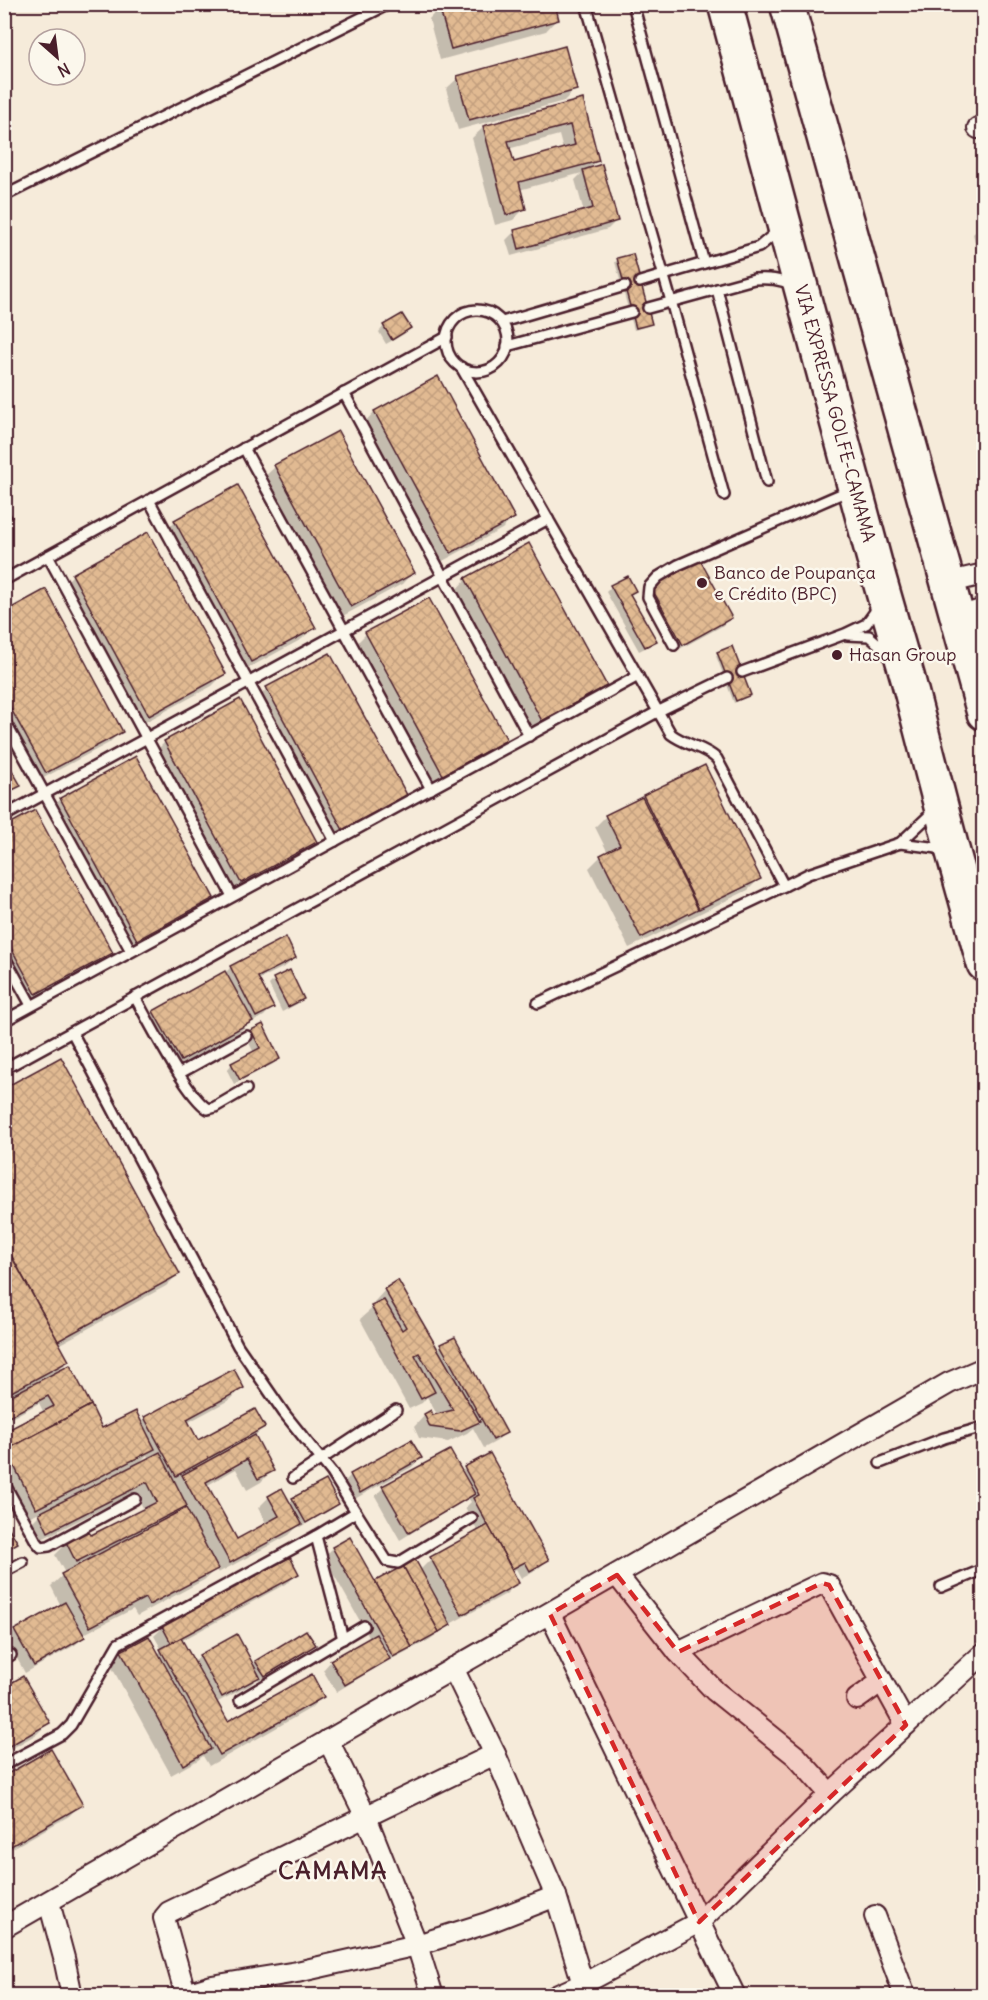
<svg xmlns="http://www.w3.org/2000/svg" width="988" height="2000" font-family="Delius,sans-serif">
<defs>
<pattern id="building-cross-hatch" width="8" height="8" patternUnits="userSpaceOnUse" patternTransform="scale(1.5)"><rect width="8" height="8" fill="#e1ba92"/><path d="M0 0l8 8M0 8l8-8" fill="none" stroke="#c39f7e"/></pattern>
</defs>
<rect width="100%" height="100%" fill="#f6ebda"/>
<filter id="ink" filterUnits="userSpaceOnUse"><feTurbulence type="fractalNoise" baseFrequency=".0167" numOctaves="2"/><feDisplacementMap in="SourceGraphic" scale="12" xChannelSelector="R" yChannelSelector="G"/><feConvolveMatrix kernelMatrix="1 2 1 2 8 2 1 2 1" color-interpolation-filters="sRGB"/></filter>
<g filter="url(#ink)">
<g fill="#0003" fill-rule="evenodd">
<path d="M440 7 557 19 546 31 440 60 429 19Z"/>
<path d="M458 78 575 89 564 101 458 130 446 89Z"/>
<path d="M582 101 598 160 588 170 616 221 608 229 511 256 506 240 515 231 584 212 575 180 582 173 519 190 524 209 513 220 495 225 472 138 484 127ZM559 135 563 150 512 163 508 149Z"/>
<path d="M984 224V279L973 234Z"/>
<path d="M618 260 650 323 648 326 634 330 615 262Z"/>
<path d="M384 326 409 328 404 334 386 344 379 332Z"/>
<path d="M437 378 513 518 502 529 439 563 363 424 374 412Z"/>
<path d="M337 433 413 572 402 584 339 618 263 478 275 467Z"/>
<path d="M175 521 314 627 302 639 239 673 164 533Z"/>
<path d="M73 575 224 674 212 686 138 726 62 586Z"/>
<path d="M466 579 605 686 593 697 531 731 455 591Z"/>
<path d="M611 587 635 590 629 595 655 640 649 646 639 651 606 592Z"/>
<path d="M652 588 730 618 722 626 674 652 643 597Z"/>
<path d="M4 613 121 731 109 743 34 783 4 728Z"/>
<path d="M366 634 505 740 493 751 431 785 355 645Z"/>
<path d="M718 654 750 695 747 697 734 703 716 656Z"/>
<path d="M329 655 405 795 394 806 331 840 255 700 267 689Z"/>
<path d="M165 742 315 842 304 853 229 893 153 754Z"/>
<path d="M4 759 19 785 4 798Z"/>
<path d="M704 767 759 879 748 890 629 948 589 868 601 856 608 853 595 827 606 816Z"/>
<path d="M61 799 212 898 200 910 125 950 49 810Z"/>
<path d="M4 829 111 952 100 964 24 1004 4 967Z"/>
<path d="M295 958 286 966 258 980 272 1007 264 1016 247 1025 239 1032 169 1072 142 1024 153 1012 226 972 231 967Z"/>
<path d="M274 980 302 999 297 1004 282 1012 269 985Z"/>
<path d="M262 1026 279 1058 273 1064 234 1084 227 1070 232 1064 254 1053 246 1037 252 1032Z"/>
<path d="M4 1090 178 1274 166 1286 58 1345 67 1361 53 1375 101 1430 141 1423 145 1419 242 1388 231 1399 187 1423 197 1442 263 1427 254 1437 272 1470 261 1482 247 1490 236 1469 206 1486 236 1541 267 1525 258 1508 269 1497 289 1504 293 1499 338 1504 332 1509 300 1527 299 1525 289 1535 218 1573 216 1569 204 1580 137 1616 133 1609 82 1635 83 1637 75 1645 25 1673 7 1640 15 1631 61 1606 51 1586 65 1573 55 1555 67 1543 90 1537 144 1510 135 1492 36 1542 28 1526 44 1510 24 1519 4 1480V1434L44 1413 39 1403 4 1422ZM147 1455 149 1459 139 1463Z"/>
<path d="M385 1290 437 1350 441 1346 505 1432 497 1441 484 1448 473 1428 467 1433 448 1442 419 1438 414 1427 425 1415 433 1417 438 1416 427 1397 422 1403 409 1409 360 1319 376 1305 374 1302Z"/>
<path d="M411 1442 420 1458 412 1467 351 1501 342 1484 350 1476Z"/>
<path d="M465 1468 547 1560 539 1568 521 1578 516 1569 512 1572 518 1582 506 1594 450 1624 429 1640 384 1663 336 1692 323 1670 331 1661 370 1639 324 1557 333 1548 350 1539 374 1583 415 1561 420 1570 431 1559 478 1532 465 1508 471 1502 468 1498 400 1540 375 1496 383 1488 461 1473Z"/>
<path d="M297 1574 289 1582 181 1641 193 1663 200 1656 252 1666 256 1662 314 1645 308 1650 259 1680 257 1678 250 1685 216 1703 228 1723 322 1696 311 1708 209 1766 203 1756 198 1760 171 1775 110 1664 122 1653 149 1638 158 1654 162 1650 154 1636 163 1627Z"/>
<path d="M4 1689 48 1723 37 1734 4 1753Z"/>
<path d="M4 1777 81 1804 69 1816 4 1853Z"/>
</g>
<g fill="url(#building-cross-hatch)" stroke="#4a1f2b" stroke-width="1.5" fill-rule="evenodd">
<path d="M445 4H555L559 20 451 49 439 6Z"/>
<path d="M565 46 577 90 469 120 457 76Z"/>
<path d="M583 99 599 161 519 182 526 209 506 215 483 126ZM570 125 575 145 514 162 508 141Z"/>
<path d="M602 164 618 221 519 249 514 230 593 208 583 170Z"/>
<path d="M633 254 652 324 636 328 617 258Z"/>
<path d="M402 314 411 328 392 340 383 325Z"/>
<path d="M438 376 515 518 451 553 374 411Z"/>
<path d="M338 431 415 573 351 607 274 465Z"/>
<path d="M238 485 316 628 251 662 174 520Z"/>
<path d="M4 504 12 517 4 521Z"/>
<path d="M148 532 226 674 149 716 72 574Z"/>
<path d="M529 543 607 686 542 721 465 578Z"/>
<path d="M700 560 732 618 683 645 651 587Z"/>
<path d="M628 576 636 591 630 594 657 641 645 647 610 585Z"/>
<path d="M46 589 123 732 46 773 4 696V612Z"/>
<path d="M429 598 507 740 443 775 365 632Z"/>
<path d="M732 646 751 695 736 701 717 652Z"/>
<path d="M330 653 407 795 343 830 266 687Z"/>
<path d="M240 699 317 842 241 883 164 741Z"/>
<path d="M4 756 21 786 4 794Z"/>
<path d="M136 756 214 898 137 940 60 798Z"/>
<path d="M705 765 761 879 699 909 643 795Z"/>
<path d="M642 797 698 909 641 938 600 855 620 845 605 815Z"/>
<path d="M35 810 113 953 36 994 4 935V827Z"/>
<path d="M286 937 296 958 258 977 274 1008 256 1017 230 966Z"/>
<path d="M290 970 304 999 288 1007 273 978Z"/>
<path d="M225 971 253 1021 181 1061 153 1011Z"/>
<path d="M4 998 10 1009 4 1012Z"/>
<path d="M263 1024 280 1059 240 1080 231 1063 260 1048 251 1030Z"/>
<path d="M61 1057 180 1274 58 1341 4 1242V1088Z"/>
<path d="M4 1243 69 1361 4 1396Z"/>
<path d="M398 1280 480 1422 460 1431 430 1427 424 1414 431 1410 433 1415 453 1410 419 1353 415 1355 435 1392 421 1399 371 1306 384 1300 402 1330 406 1327 384 1289Z"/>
<path d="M455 1337 507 1433 493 1440 440 1344Z"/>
<path d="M70 1365 91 1405 6 1450 4 1432 54 1406 48 1396 4 1419V1399Z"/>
<path d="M234 1369 244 1388 187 1419 198 1440 255 1409 265 1427 176 1476 144 1417Z"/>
<path d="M91 1405 102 1428 136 1411 155 1449 36 1509 6 1450Z"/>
<path d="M255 1435 274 1471 258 1479 247 1459 206 1482 237 1539 279 1516 268 1496 282 1488 302 1524 230 1563 182 1475Z"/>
<path d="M411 1440 422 1458 360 1493 350 1474Z"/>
<path d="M450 1450 475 1494 409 1533 382 1486Z"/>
<path d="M160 1452 187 1506 76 1562 66 1542 88 1531 91 1535 157 1502 147 1482 48 1532 39 1513Z"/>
<path d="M490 1453 549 1560 530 1571 525 1562 512 1569 473 1498 479 1495 464 1467Z"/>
<path d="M326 1480 339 1504 306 1523 292 1498Z"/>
<path d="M186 1508 218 1569 149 1605 145 1598 90 1627 61 1574Z"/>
<path d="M4 1520 18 1543 4 1551Z"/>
<path d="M488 1525 519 1583 462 1615 430 1557Z"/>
<path d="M350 1537 412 1647 393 1657 332 1547Z"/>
<path d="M290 1557 299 1574 171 1643 162 1626Z"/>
<path d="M415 1559 451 1625 439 1632 403 1566Z"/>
<path d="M403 1566 439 1632 412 1647 375 1581Z"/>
<path d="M65 1602 85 1637 34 1666 14 1630Z"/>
<path d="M306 1630 316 1645 265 1676 255 1661Z"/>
<path d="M237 1634 260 1677 222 1697 199 1655Z"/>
<path d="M376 1634 390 1659 345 1685 330 1660Z"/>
<path d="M149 1636 211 1749 183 1765 121 1651Z"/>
<path d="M181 1638 228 1721 312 1674 324 1697 220 1755 160 1649Z"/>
<path d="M23 1676 50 1723 4 1749V1687Z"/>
<path d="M51 1749 83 1805 4 1850V1776Z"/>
</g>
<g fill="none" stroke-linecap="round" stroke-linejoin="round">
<defs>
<g id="lane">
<path d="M586 4 671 301 724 495"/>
<path d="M633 4 704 263"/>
<path d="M4 196 389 4"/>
<path d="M640 282 759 247 773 235 776 228"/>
<path d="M717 289 767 482"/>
<path d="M648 308 754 279C769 278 779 279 793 285"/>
<circle cx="477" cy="341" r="31"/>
<path d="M502 322 625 286"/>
<path d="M507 346 632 312"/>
<path d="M461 367 671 734C685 745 705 747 717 759L784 886 538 1003"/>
<path d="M344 393 529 736"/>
<path d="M244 448 431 789"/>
<path d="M149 500 335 841"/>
<path d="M48 556 232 896"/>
<path d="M4 580 447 337"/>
<path d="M847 635 869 636 890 654"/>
<path d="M674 645 648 597 649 587 658 577 678 565 850 490"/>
<path d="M742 672 845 634 866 624 874 613 878 604"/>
<path d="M4 720 131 951"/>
<path d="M4 816 548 519"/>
<path d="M900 843 945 849"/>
<path d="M784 886 808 874 900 843 935 810"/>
<path d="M4 956 31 1005"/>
<path d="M135 997C149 1022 187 1097 208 1109L215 1107 246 1089"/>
<path d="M4 1021 638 676"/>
<path d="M72 1032 238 1346 284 1413 332 1473 356 1512 316 1536 343 1639"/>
<path d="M4 1069 659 711 727 678"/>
<path d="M180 1073 247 1036"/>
<path d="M880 1463 944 1438 984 1427"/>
<path d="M293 1478 396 1410"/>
<path d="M4 1483 36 1541 41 1547 49 1546 135 1499"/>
<path d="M356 1512 387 1561 398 1563 472 1518"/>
<path d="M4 1572 23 1562"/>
<path d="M941 1587 984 1569"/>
<path d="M4 1658 11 1655"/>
<path d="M240 1700 364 1626"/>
<path d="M4 1765 62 1734 71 1725 118 1644 316 1536"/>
</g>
<g id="street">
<path d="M978 128 984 125"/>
<path d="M946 583 984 574"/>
<path d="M956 618 984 609"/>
<path d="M617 1575 678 1652"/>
<path d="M550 1614 735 1996"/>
<path d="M453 1668 495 1754 556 1896 583 1984"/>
<path d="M857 1699 882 1681"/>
<path d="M328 1740 366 1817 417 1945 433 1996"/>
<path d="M830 1794 796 1756 715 1691 678 1652 822 1583 829 1585 906 1725"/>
<path d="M49 1902 64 1958 72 1996"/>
<path d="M875 1916 905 1996"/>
<path d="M4 1927 949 1383 984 1368"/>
<path d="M186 1994 212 1986 297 1972 417 1945 487 1923 556 1896"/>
<path d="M186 1996 164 1918 169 1912 495 1754"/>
<path d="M556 1996 583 1984 699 1922 830 1794 984 1653"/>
</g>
<g id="highway">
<path id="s1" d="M725 4 879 578 908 679 952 849 984 964"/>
<path d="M787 4 984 713"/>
</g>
</defs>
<use href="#lane" stroke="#4a1f2b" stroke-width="14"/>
<use href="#street" stroke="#4a1f2b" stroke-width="24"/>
<use href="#highway" stroke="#4a1f2b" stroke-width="38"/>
<use href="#lane" stroke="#fbf7ec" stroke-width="9"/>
<use href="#street" stroke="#fbf7ec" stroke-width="20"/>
<use href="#highway" stroke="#fbf7ec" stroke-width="33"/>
</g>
</g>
<path fill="#d62828" fill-opacity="0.2" stroke="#d62828" stroke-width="4.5" stroke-dasharray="12 8" stroke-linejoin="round" d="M617 1575 678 1652 822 1583 829 1585 906 1725 699 1922 550 1614Z"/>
<g fill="#4a1f2b" stroke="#fbf7ec" stroke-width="2">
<circle cx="702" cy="583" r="6"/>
<circle cx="837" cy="655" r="6"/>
</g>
<g text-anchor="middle" stroke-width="5" stroke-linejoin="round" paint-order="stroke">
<g font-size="18" fill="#4a1f2b" stroke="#fbf7ec">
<text dy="6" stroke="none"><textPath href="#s1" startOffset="424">VIA EXPRESSA GOLFE-CAMAMA</textPath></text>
</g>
<g font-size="18" fill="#4a1f2b" stroke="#fbf7ec" text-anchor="start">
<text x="714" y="579">Banco de Poupança<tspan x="714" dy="21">e Crédito (BPC)</tspan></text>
<text x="849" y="661">Hasan Group</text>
</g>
<g font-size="24" font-weight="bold" letter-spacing="1.5" fill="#4a1f2b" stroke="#fbf7ec">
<text x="333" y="1879">CAMAMA</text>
</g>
</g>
<rect width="988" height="2000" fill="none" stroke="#fbf7ec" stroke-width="24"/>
<rect x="12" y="12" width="964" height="1976" fill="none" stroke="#4a1f2b" stroke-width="2" filter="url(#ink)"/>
<g transform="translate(57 57) rotate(152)"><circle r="28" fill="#fbf7ec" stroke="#b4a19f" stroke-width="1.5"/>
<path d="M0-4.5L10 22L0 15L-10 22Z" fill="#4a1f2b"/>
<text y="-9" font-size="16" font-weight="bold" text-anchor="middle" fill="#4a1f2b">N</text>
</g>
</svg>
